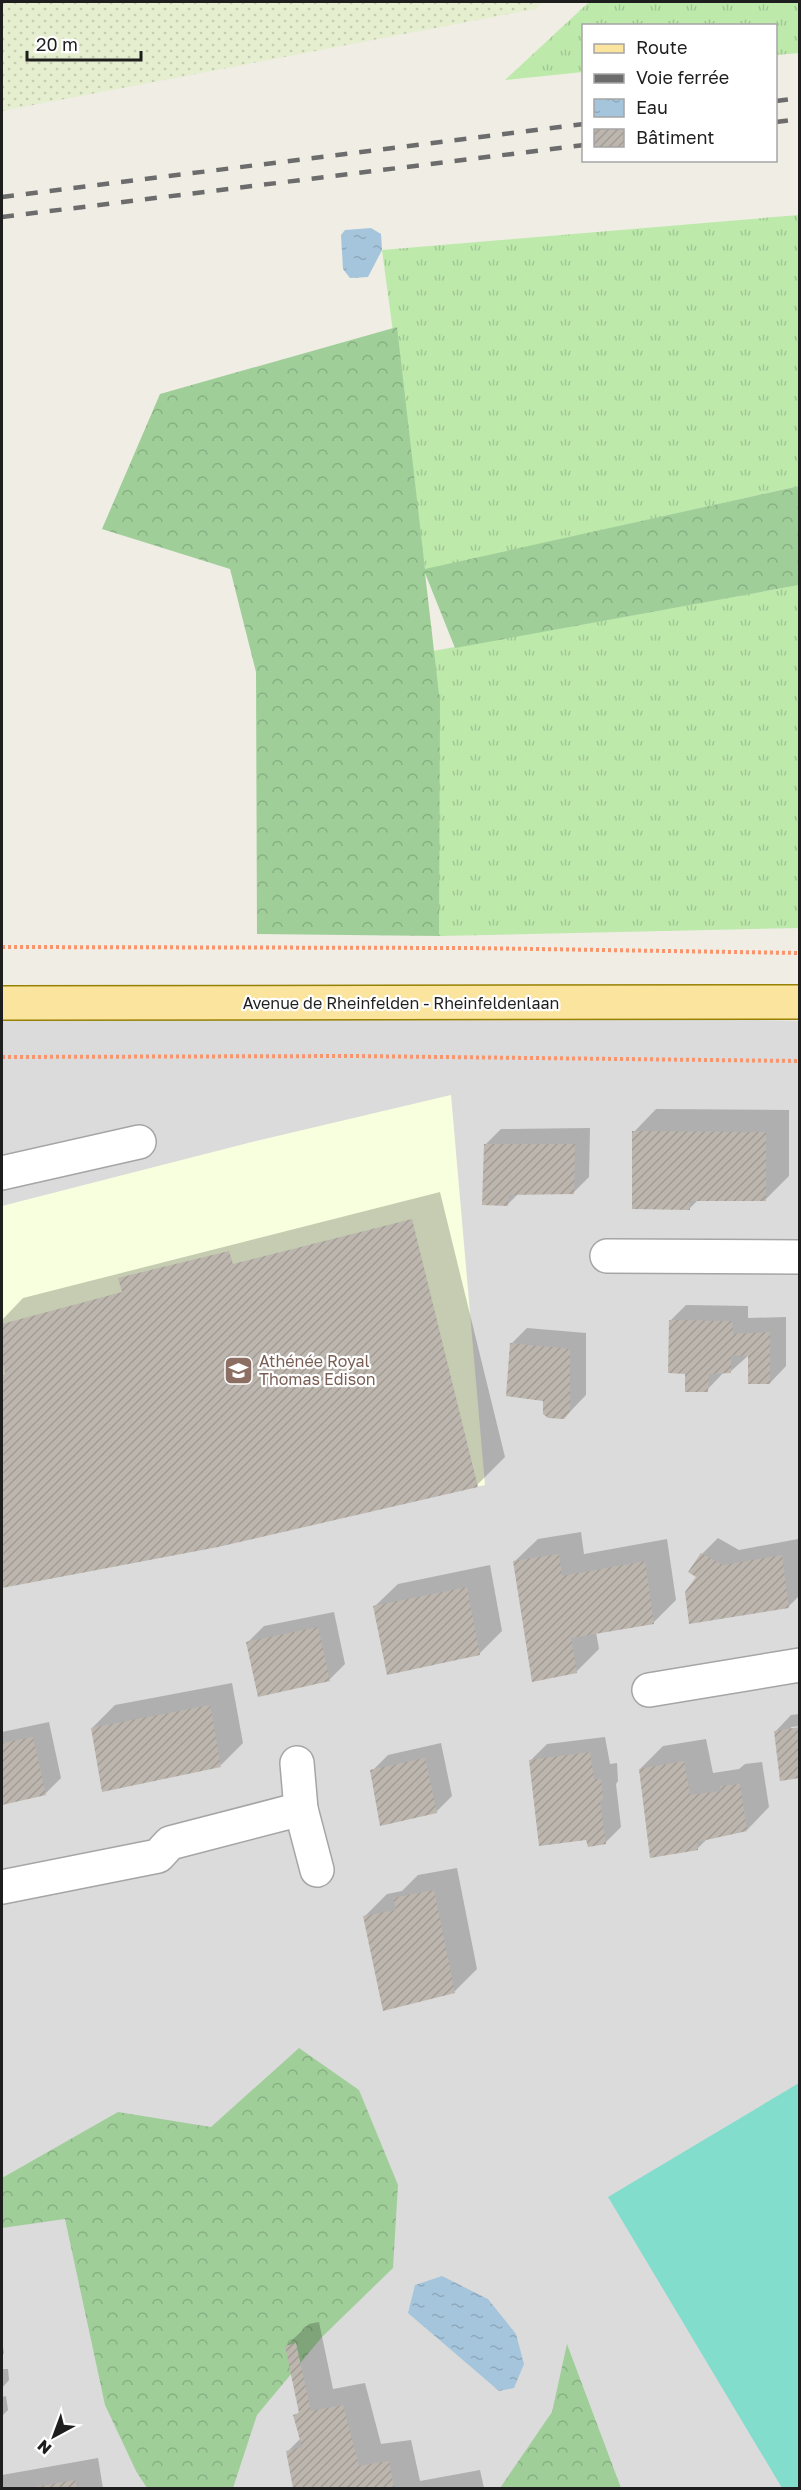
<svg xmlns="http://www.w3.org/2000/svg" width="801" height="2490" font-family="'Golos Text',sans-serif">
<defs>
<pattern id="farmland-dots" width="8" height="8" patternUnits="userSpaceOnUse" patternTransform="scale(1.5)"><rect width="8" height="8" fill="#e6eed0"/><path d="M2 2h.1M6 6h.1" fill="none" stroke="#c5ccb2" stroke-width="1.8" stroke-linecap="round"/></pattern>
<pattern id="grass-tufts" width="24" height="20" patternUnits="userSpaceOnUse" patternTransform="scale(1.5)"><rect width="24" height="20" fill="#bde9ab"/><path d="M3 7l-1-3M5 7V3M7 7l1-3M15 17l-1-3M17 17v-4M19 17l1-3" fill="none" stroke="#a2c793"/></pattern>
<pattern id="forest-crowns" width="20" height="18" patternUnits="userSpaceOnUse" patternTransform="scale(1.5)"><rect width="20" height="18" fill="#9fce99"/><path d="M2 6a3 3 0 1 1 6 0M12 15a3 3 0 1 1 6 0" fill="none" stroke="#88b083"/></pattern>
<pattern id="water-ripples" width="26" height="14" patternUnits="userSpaceOnUse" patternTransform="scale(1.5)"><rect width="26" height="14" fill="#a5c5dc"/><path d="M2 4q2-2 4 0t4 0M15 11q2-2 4 0t4 0" fill="none" stroke="#8ea9bc"/></pattern>
<pattern id="building-hatch" width="6" height="6" patternUnits="userSpaceOnUse" patternTransform="scale(1.5)"><rect width="6" height="6" fill="#bcb6ae"/><path d="M-1 1l2-2M0 6l6-6M5 7l2-2" fill="none" stroke="#a19c95"/></pattern>
</defs>
<rect width="100%" height="100%" fill="#efede4"/>
<path fill="#dcdbdb" d="M2 999 799 1021V2488H2Z"/>
<path fill="#f8ffde" d="M451 1095 485 1485 2 1588V1206L248 1143Z"/>
<path fill="url(#farmland-dots)" d="M2 2H543L535 9 2 111Z"/>
<g fill="url(#grass-tufts)">
<path d="M589 2H799V53L776 55V26H584L583 72 505 80Z"/>
<path d="M799 215V486L425 570 382 250Z"/>
<path d="M799 585V928L439 936 433 651Z"/>
</g>
<g fill="url(#forest-crowns)">
<path d="M397 327 425 569 799 486V585L455 648 425 573 440 703 439 936 257 934 256 672 230 569 102 529 160 394Z"/>
<path d="M299 2048 359 2090 398 2185 393 2268 322 2337 257 2415 233 2488H147L136 2471 105 2405 65 2219 2 2228V2178L118 2112 211 2127Z"/>
<path d="M567 2344 621 2488H500L552 2412Z"/>
</g>
<path fill="#83ddcc" d="M799 2083 800 2488H782L608 2197Z"/>
<g fill="url(#water-ripples)">
<path d="M371 228 381 234 382 250 368 277 350 278 343 269 341 235 345 230Z"/>
<path d="M442 2276 488 2299 516 2334 524 2364 514 2388 499 2391 408 2313 415 2285Z"/>
</g>
<g fill="#0003">
<path d="M656 1109 789 1110V1176L766 1199H699L689 1209 634 1132Z"/>
<path d="M590 1128 589 1177 573 1193H519L507 1205 485 1145 501 1129Z"/>
<path d="M440 1192 505 1457 477 1485 218 1545 2 1587V1320L23 1298Z"/>
<path d="M686 1305 748 1306V1318L786 1317V1366L770 1383 750 1354 730 1372H724L707 1390 686 1373 670 1321Z"/>
<path d="M527 1328 586 1333V1395L564 1418 511 1344Z"/>
<path d="M581 1532 584 1554 667 1539 676 1600 653 1623 596 1632 599 1649 576 1672 515 1561 538 1539Z"/>
<path d="M718 1538 739 1550 798 1539 800 1595 788 1607 698 1577 690 1572 702 1554Z"/>
<path d="M490 1565 502 1631 479 1654 375 1606 398 1584Z"/>
<path d="M334 1612 345 1664 329 1680 248 1642 264 1626Z"/>
<path d="M232 1683 243 1743 221 1765 92 1728 115 1705Z"/>
<path d="M800 1714V1726L791 1727V1730L775 1732 791 1715Z"/>
<path d="M49 1722 61 1778 45 1794 2 1804V1732Z"/>
<path d="M605 1737 610 1764 617 1763 618 1781 616 1784 621 1827 605 1843 587 1839 531 1760 547 1744Z"/>
<path d="M706 1739 713 1773 739 1769 745 1764 762 1762 769 1807 747 1830 708 1838 697 1849 640 1769 663 1746Z"/>
<path d="M441 1743 452 1796 436 1812 372 1771 388 1755Z"/>
<path d="M457 1868 477 1969 454 1992 364 1917 387 1894 402 1891 418 1875Z"/>
<path d="M319 2322 333 2389 365 2383 381 2444 411 2440 420 2481 480 2470 484 2488H294L288 2451 301 2438 295 2416 300 2411 286 2346 309 2324Z"/>
<path d="M2 2341 4 2353 2 2356Z"/>
<path d="M2 2369H8L9 2380 2 2388Z"/>
<path d="M6 2396 8 2410 2 2416V2397Z"/>
<path d="M98 2458 103 2488H2V2475Z"/>
</g>
<g fill="url(#building-hatch)">
<path d="M632 1131 766 1132V1201H690V1210L632 1209Z"/>
<path d="M484 1144H575L574 1194 509 1195 508 1206 482 1205Z"/>
<path d="M412 1219 478 1487 218 1547 2 1588V1375L5 1374 2 1360V1324L122 1292 118 1278 229 1251 233 1264Z"/>
<path d="M669 1320 732 1321 733 1334 770 1332V1384H748V1356L731 1355V1373L709 1374 708 1392H685V1374L668 1373Z"/>
<path d="M510 1343 570 1349V1412L564 1419 548 1418 543 1414V1401L506 1396Z"/>
<path d="M701 1553 723 1565 782 1555 789 1608 689 1624 685 1592 696 1577 688 1572Z"/>
<path d="M559 1554 562 1576 645 1561 654 1624 571 1638 577 1673 532 1682 513 1561Z"/>
<path d="M467 1587 480 1655 387 1675 373 1606Z"/>
<path d="M318 1627 330 1681 258 1697 246 1642Z"/>
<path d="M210 1705 221 1767 102 1792 91 1728Z"/>
<path d="M800 1727V1778L780 1781 774 1731Z"/>
<path d="M33 1737 46 1795 2 1805V1743Z"/>
<path d="M590 1752 594 1779H601L603 1799 600 1801 606 1844 588 1847 586 1840 539 1846 529 1760Z"/>
<path d="M425 1758 437 1813 380 1826 370 1770Z"/>
<path d="M684 1761 690 1795 721 1791 720 1786 740 1784 747 1831 697 1842 698 1850 650 1858 639 1769Z"/>
<path d="M434 1890 455 1993 383 2011 363 1916 396 1910 393 1898Z"/>
<path d="M296 2343 311 2411 343 2405 359 2466 389 2461 394 2488H293L286 2451 302 2447 293 2415 299 2413 285 2346Z"/>
<path d="M75 2480 77 2488H35V2487Z"/>
</g>
<g fill="none" stroke-linecap="round" stroke-linejoin="round">
<defs>
<g id="minor">
<path d="M2 1173 139 1142"/>
<path d="M607 1256 800 1257"/>
<path d="M649 1690 800 1665"/>
<path d="M297 1763 301 1809 317 1870"/>
<path d="M2 1887 158 1856 170 1843 301 1809"/>
</g>
<path id="major" d="M2 1003 800 1002"/>
</defs>
<use href="#minor" stroke="#a5a5a5" stroke-width="36"/>
<use href="#major" stroke="#968102" stroke-width="36"/>
<g stroke="#f8956c" stroke-width="4" stroke-dasharray="3 3" stroke-linecap="butt">
<path d="M2 947 470 948 800 953"/>
<path d="M2 1057 352 1056 800 1061"/>
</g>
<use href="#minor" stroke="#fff" stroke-width="33"/>
<use href="#major" stroke="#fbe49e" stroke-width="33"/>
<g stroke="#6c6c6c" stroke-width="4.5" stroke-dasharray="12 12" stroke-linecap="butt">
<path d="M776 101 800 98"/>
<path d="M776 122 800 119"/>
<path d="M2 197 584 124"/>
<path d="M2 217 584 145"/>
</g>
</g>
<defs>
<symbol id="school-square" viewBox="-11 -11 22 22"><rect x="-9" y="-9" width="18" height="18" rx="4" fill="#8d6e63" stroke="#fff"/><path d="M0-5L7-2L0 1L-7-2ZM-4 1L0 2.5L4 1V4Q0 6-4 4Z" fill="#fff"/></symbol>
</defs>
<g fill-rule="evenodd">
<use href="#school-square" x="222" y="1354" width="33" height="33"/>
</g>
<g text-anchor="middle" stroke-width="4.5" stroke-linejoin="round" paint-order="stroke">
<g font-size="16" fill="#1e1e1e" stroke="#fff">
<text x="401" y="1009">Avenue de Rheinfelden - Rheinfeldenlaan</text>
</g>
<g font-size="16" fill="#785e54" stroke="#fff" text-anchor="start">
<text x="259" y="1367">Athénée Royal<tspan x="259" dy="18">Thomas Edison</tspan></text>
</g>
</g>
<rect width="801" height="2490" fill="none" stroke="#1e1e1e" stroke-width="6"/>
<rect x="582" y="24" width="195" height="138" fill="#ffffff" stroke="#a5a5a5" stroke-width="1.5"/>
<rect x="594" y="44" width="30" height="9" fill="#fbe49e" stroke="#a5a5a5" stroke-width="1.5"/>
<text x="636" y="54" font-size="18" fill="#1e1e1e">Route</text>
<rect x="594" y="74" width="30" height="9" fill="#6c6c6c" stroke="#a5a5a5" stroke-width="1.5"/>
<text x="636" y="84" font-size="18" fill="#1e1e1e">Voie ferrée</text>
<rect x="594" y="99" width="30" height="18" fill="url(#water-ripples)" stroke="#a5a5a5" stroke-width="1.5"/>
<text x="636" y="114" font-size="18" fill="#1e1e1e">Eau</text>
<rect x="594" y="129" width="30" height="18" fill="url(#building-hatch)" stroke="#a5a5a5" stroke-width="1.5"/>
<text x="636" y="144" font-size="18" fill="#1e1e1e">Bâtiment</text>
<g transform="translate(54 2436) rotate(221)" stroke="#ffffff" stroke-width="4.5" paint-order="stroke">
<path d="M0-4.5L10 22L0 15L-10 22Z" fill="#1e1e1e"/>
<text y="-9" font-size="16" font-weight="bold" text-anchor="middle" fill="#1e1e1e">N</text>
</g>
<path d="M27 51v9h114v-9" fill="none" stroke="#1e1e1e" stroke-width="3"/>
<text x="36" y="51" font-size="18" fill="#1e1e1e" stroke="#ffffff" stroke-width="4.5" paint-order="stroke">20 m</text>
</svg>
